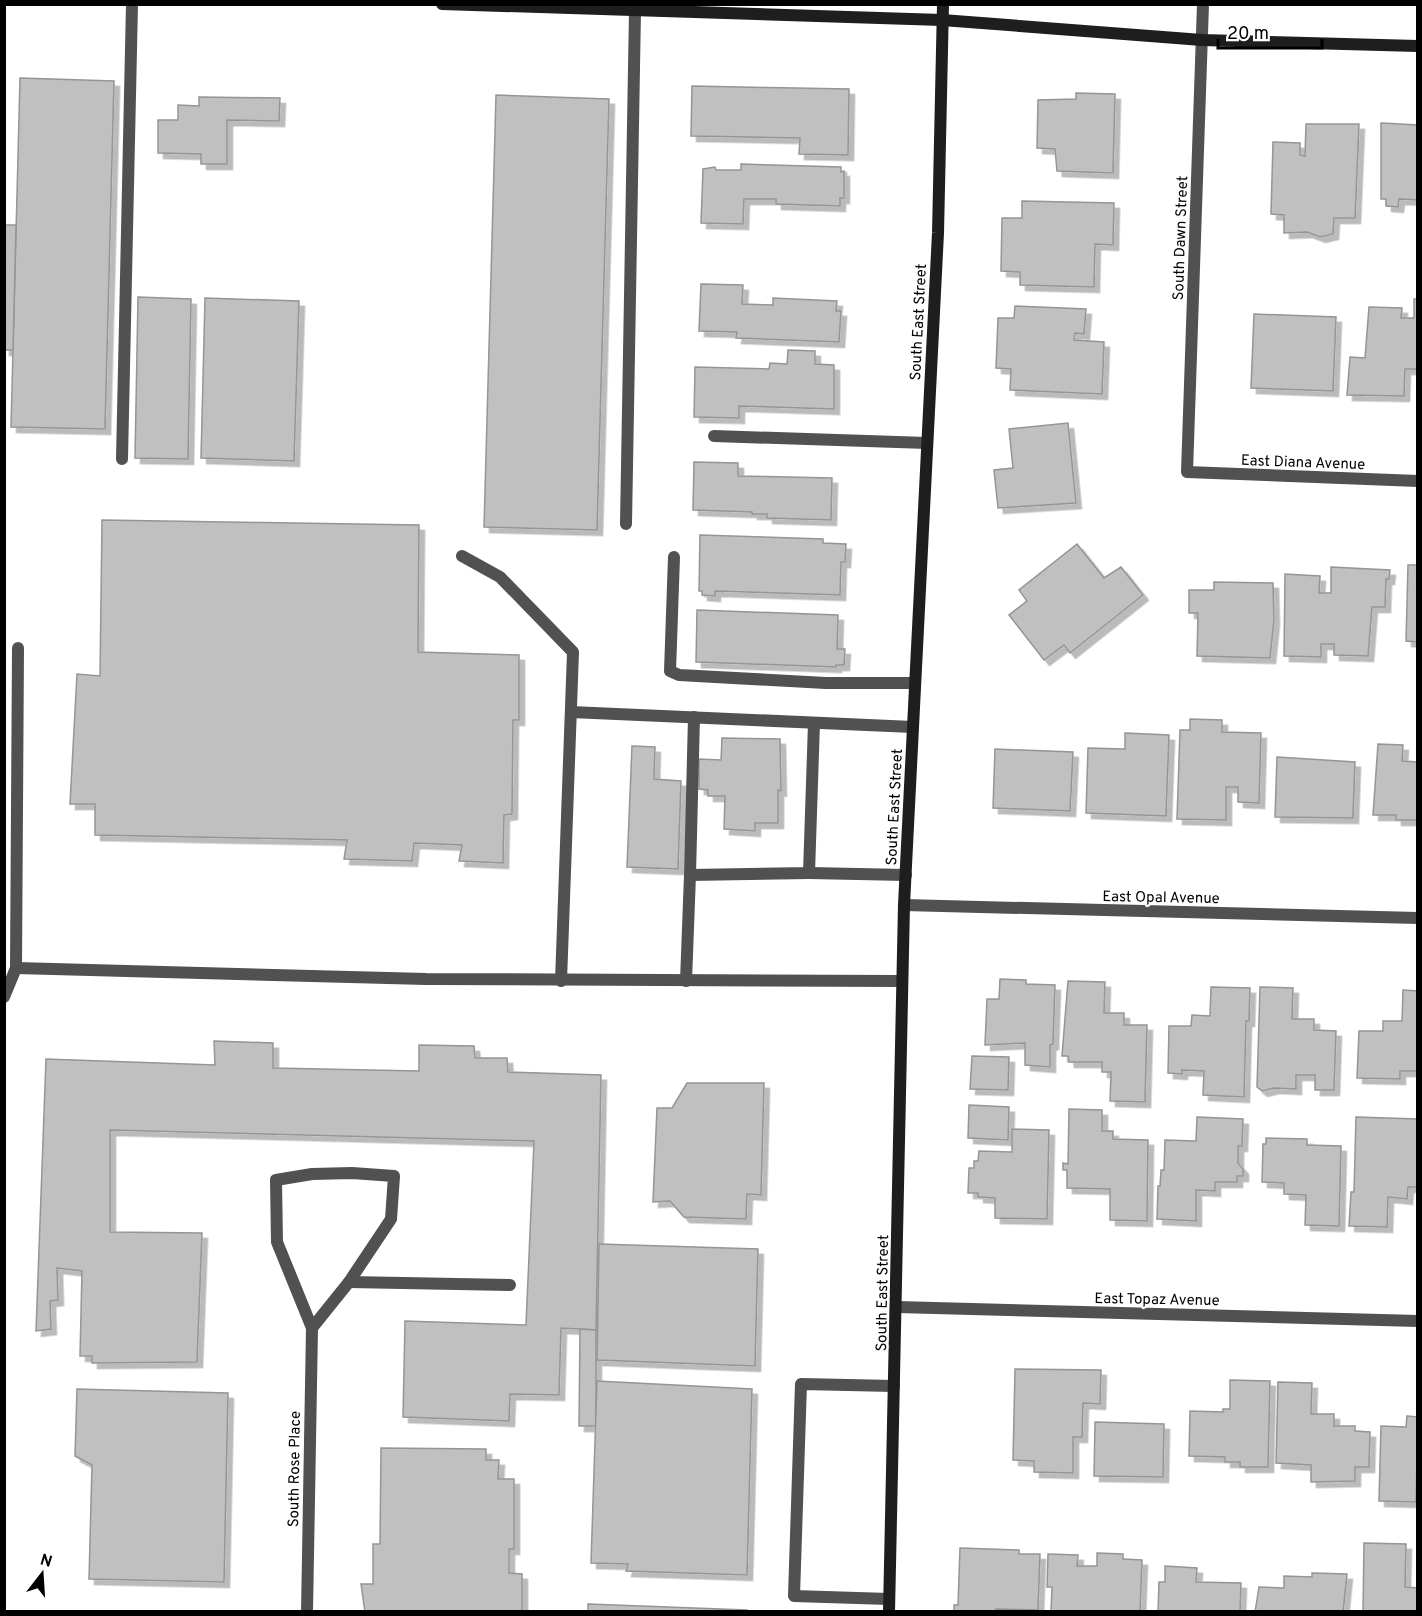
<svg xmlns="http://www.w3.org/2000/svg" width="1422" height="1616" font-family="Overpass,sans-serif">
<defs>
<filter id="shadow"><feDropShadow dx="5.5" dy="5.5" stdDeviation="0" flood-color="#0004"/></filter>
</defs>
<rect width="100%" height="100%" fill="#fff"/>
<g fill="#c0c0c0" stroke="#959595" stroke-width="1.5" filter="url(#shadow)">
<path d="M20 78 114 81 105 429 11 427Z"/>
<path d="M692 86 849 89 848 155 799 154 800 138 691 136Z"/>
<path d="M1076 93 1115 94 1113 173 1057 171 1055 149 1037 148 1038 100 1076 99Z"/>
<path d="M496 95 609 99 597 530 484 527Z"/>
<path d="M199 97 280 98 279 121 227 120V164H201V154L158 153V120H178V105L199 106Z"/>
<path d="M1381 123 1418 125V200L1399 199 1398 207 1386 206V199H1381Z"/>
<path d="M1306 124H1359L1355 218H1334L1333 234 1320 237 1307 232 1284 233V215L1271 214 1273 142 1300 143V155L1305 156Z"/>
<path d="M741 164 841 167V172L844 171V198H840V206L776 204V199H744L743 224 701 223 703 169 715 167 716 170H741Z"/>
<path d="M1022 201 1114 203 1113 245 1095 244 1094 287 1020 285V272L1001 271 1002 218H1022Z"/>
<path d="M4 225H16L13 350H4Z"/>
<path d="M701 284 743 285 742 304 773 305V298L837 301 836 311H841L839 342 736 338 737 332 699 331Z"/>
<path d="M138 297 191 299 188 459 135 458Z"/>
<path d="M205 298 299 301 294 461 201 458Z"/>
<path d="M1414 299H1418V389L1417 369H1405L1404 396 1347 395 1350 357 1365 358 1369 307 1402 308 1401 318H1414Z"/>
<path d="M1015 306 1086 309 1084 334 1075 333 1074 340 1104 342 1102 394 1010 390 1011 369 996 368 998 318H1014Z"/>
<path d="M1254 314 1336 317 1333 391 1251 388Z"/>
<path d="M788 350 815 351V364L834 365V409L739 406V418L694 417 695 367 769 369 770 363 787 364Z"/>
<path d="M1068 423 1076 503 998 508 994 470 1013 468 1009 429Z"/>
<path d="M694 462 738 463V476L832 478 831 520 767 518V514H752V512L693 510Z"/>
<path d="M102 520 419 525 418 652 519 655V720H513L512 814 504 815 503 863 459 861 462 845 414 843 412 861 344 859 347 840 95 835V804H70L77 674 100 676Z"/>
<path d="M700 535 823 539V543L846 544 845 562H841L840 595 715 591V596L702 595V591H699Z"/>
<path d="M1077 544 1104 578 1121 567 1143 595 1070 653 1064 645 1044 660 1009 615 1027 601 1019 590Z"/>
<path d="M1408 565H1418V642L1406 641Z"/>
<path d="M1331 567 1390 570 1389 579H1386L1385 607H1372L1368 656 1334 655V644H1321V657L1284 656 1285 574 1320 576 1319 593H1331Z"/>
<path d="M1214 582 1273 583 1274 620 1270 658 1197 656 1198 613H1189V590H1214Z"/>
<path d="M697 610 838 615 837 649H845L844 665H836V667L696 662Z"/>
<path d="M1190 719 1222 720V732L1261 733 1259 803 1238 802V787H1226V820L1177 819 1180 730H1190Z"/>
<path d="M1125 733 1169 735 1166 816 1086 813 1088 748 1125 749Z"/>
<path d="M722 738 780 739 781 791 778 790V823H755V831L724 829 725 796H708V790L699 789V759L721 760Z"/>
<path d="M1378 744 1403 745 1402 761 1418 762V820H1396V815H1373Z"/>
<path d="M632 746 655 747 654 779 681 781 678 869 627 867Z"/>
<path d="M995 749 1073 752 1070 811 993 808Z"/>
<path d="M1277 757 1355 762 1353 818 1275 817Z"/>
<path d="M1000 979 1026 980V984L1055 985 1053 1044 1050 1045V1067L1025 1065V1043L985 1045 987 999H999Z"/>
<path d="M1068 981 1105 982 1104 1013H1124V1025H1147L1145 1102 1110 1101 1111 1072H1102V1062H1069L1068 1056H1062Z"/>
<path d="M1211 987 1250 988 1249 1021H1246L1244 1097 1203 1095 1204 1071 1182 1070V1074L1168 1073 1169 1026H1191L1192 1015 1210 1016Z"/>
<path d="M1260 987 1293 988 1292 1019H1314V1030L1336 1031 1334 1090H1315V1075H1296V1089L1274 1088 1262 1091 1257 1087Z"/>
<path d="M1403 990 1418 991V1071H1400V1079L1357 1078 1359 1031H1383V1021H1402Z"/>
<path d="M214 1041 273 1043V1068L419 1071V1045L474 1046 475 1058H507L508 1072 601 1075 596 1330 561 1328 559 1395 510 1394 509 1421 403 1417 405 1321 526 1325 534 1141 110 1130V1232L202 1233 197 1362 92 1363V1356H80L82 1271 57 1268 58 1300 50 1301 51 1329 36 1331 46 1059 215 1065Z"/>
<path d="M972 1056 1009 1057 1008 1090 970 1089Z"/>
<path d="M687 1083H764L761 1195 747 1194 746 1219 684 1217 670 1201 653 1202 657 1108H672Z"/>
<path d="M969 1105 1009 1107 1008 1140 968 1138Z"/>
<path d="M1069 1109 1102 1110V1131H1113V1139L1148 1140 1147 1221 1110 1220V1189L1067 1188V1170H1063V1163L1068 1164Z"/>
<path d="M1197 1117 1243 1119 1242 1146H1238V1163L1243 1169V1176H1237V1182H1215V1191L1196 1190V1221L1157 1219 1158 1186H1160L1161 1170H1164L1165 1140 1196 1141Z"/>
<path d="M1356 1117 1418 1119V1187H1408L1407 1199 1388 1197 1387 1227 1349 1226 1351 1192H1354Z"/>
<path d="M1012 1129 1049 1130 1047 1219 995 1218V1198L978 1197V1193H968L969 1168H974V1161H978L979 1151 1012 1152Z"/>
<path d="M1266 1138 1307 1139V1145L1341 1146 1339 1226 1305 1225 1306 1195 1284 1194V1183L1262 1182 1263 1144H1266Z"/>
<path d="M599 1244 758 1249 755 1366 597 1360Z"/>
<path d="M580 1329 596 1330V1426H579Z"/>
<path d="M1015 1369 1101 1370 1100 1404 1083 1403 1082 1437H1073V1473L1034 1472V1461L1013 1460Z"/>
<path d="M1230 1380 1270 1381 1268 1467H1240V1462H1225V1457L1189 1456 1190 1411 1223 1412V1409H1230Z"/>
<path d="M597 1381 752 1389 747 1575 626 1571 628 1564 591 1563Z"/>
<path d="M1278 1382 1312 1383 1311 1414H1334V1426H1355V1431L1370 1432 1369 1467H1355V1481L1311 1482V1465L1276 1463Z"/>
<path d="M77 1389 228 1393 224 1582 89 1579 92 1465 75 1456Z"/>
<path d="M1407 1416 1418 1417 1416 1502 1379 1501 1381 1426 1406 1427Z"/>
<path d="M1095 1422 1164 1424 1163 1477 1094 1476Z"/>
<path d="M381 1448 486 1449V1460H499L498 1479H514V1549H509V1573L522 1574V1612H365L361 1584H373V1544H380Z"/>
<path d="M1364 1543 1406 1544 1405 1587 1418 1588V1612H1363Z"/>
<path d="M960 1548 1019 1550V1554H1040L1038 1610 996 1609V1612H954V1605H958Z"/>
<path d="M1097 1553 1123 1554V1559L1142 1560 1140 1612H1051L1052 1587H1047L1048 1554 1078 1555 1077 1566H1097Z"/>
<path d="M1165 1566 1197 1568 1196 1582 1241 1583 1240 1612H1158L1159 1582H1165Z"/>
<path d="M1312 1573 1347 1574 1343 1612H1255L1259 1587 1284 1588V1576L1312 1577Z"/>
<path d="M588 1604 747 1610V1612H588Z"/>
</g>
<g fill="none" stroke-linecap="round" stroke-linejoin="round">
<g stroke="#515151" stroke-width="12">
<path d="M714 436 927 443"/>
<path d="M122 459 132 4"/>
<path d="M626 524 635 11"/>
<path d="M462 556 500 577 573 652 561 981"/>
<path d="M674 557 670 671 679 675 826 683H915"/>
<path d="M571 712 913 727"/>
<path d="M694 717 690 875 809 873 814 723"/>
<path d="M809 873 906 875"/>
<path d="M16 968 426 979 902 981"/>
<path d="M686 981 690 875"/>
<path d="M4 997 16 968 18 648"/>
<path d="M352 1173 394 1176 391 1219 349 1282 312 1328 277 1242 276 1180 312 1174Z"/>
<path d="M349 1282 510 1285"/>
<path d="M889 1599 794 1596 801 1384 894 1386"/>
</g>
<g stroke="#515151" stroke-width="12">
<path d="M1203 4 1187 472 1418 481"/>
<path d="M904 905 1418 918"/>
<path d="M897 1307 1418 1321"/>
<path d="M307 1612 312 1328"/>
</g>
<g stroke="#1e1e1e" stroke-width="12">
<path d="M442 4 942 20 1202 40 1418 46"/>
<path d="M889 1612 904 905 938 233 943 4"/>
</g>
</g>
<g text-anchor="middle" stroke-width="4.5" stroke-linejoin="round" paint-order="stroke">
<g font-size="15" fill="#000" stroke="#fff">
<text transform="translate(1180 238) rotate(-88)" y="5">South Dawn Street</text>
<text transform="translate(918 322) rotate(-87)" y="5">South East Street</text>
<text transform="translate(1303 462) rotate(2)" y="5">East Diana Avenue</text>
<text transform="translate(894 807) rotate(-87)" y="5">South East Street</text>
<text transform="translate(1161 897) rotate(1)" y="5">East Opal Avenue</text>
<text transform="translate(882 1293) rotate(-89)" y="5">South East Street</text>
<text transform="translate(1157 1299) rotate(1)" y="5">East Topaz Avenue</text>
<text transform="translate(294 1469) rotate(-89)" y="5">South Rose Place</text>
</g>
</g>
<rect width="1422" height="1616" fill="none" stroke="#000000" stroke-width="12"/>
<g transform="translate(42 1574) rotate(17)" stroke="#ffffff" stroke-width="4.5" paint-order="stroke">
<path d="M0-4.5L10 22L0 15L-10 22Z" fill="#000000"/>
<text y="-9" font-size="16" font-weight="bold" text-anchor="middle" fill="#000000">N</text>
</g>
<path d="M1218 39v9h104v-9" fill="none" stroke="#000000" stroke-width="3"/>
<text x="1227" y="39" font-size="18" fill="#000000" stroke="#ffffff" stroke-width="4.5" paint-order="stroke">20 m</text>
</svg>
